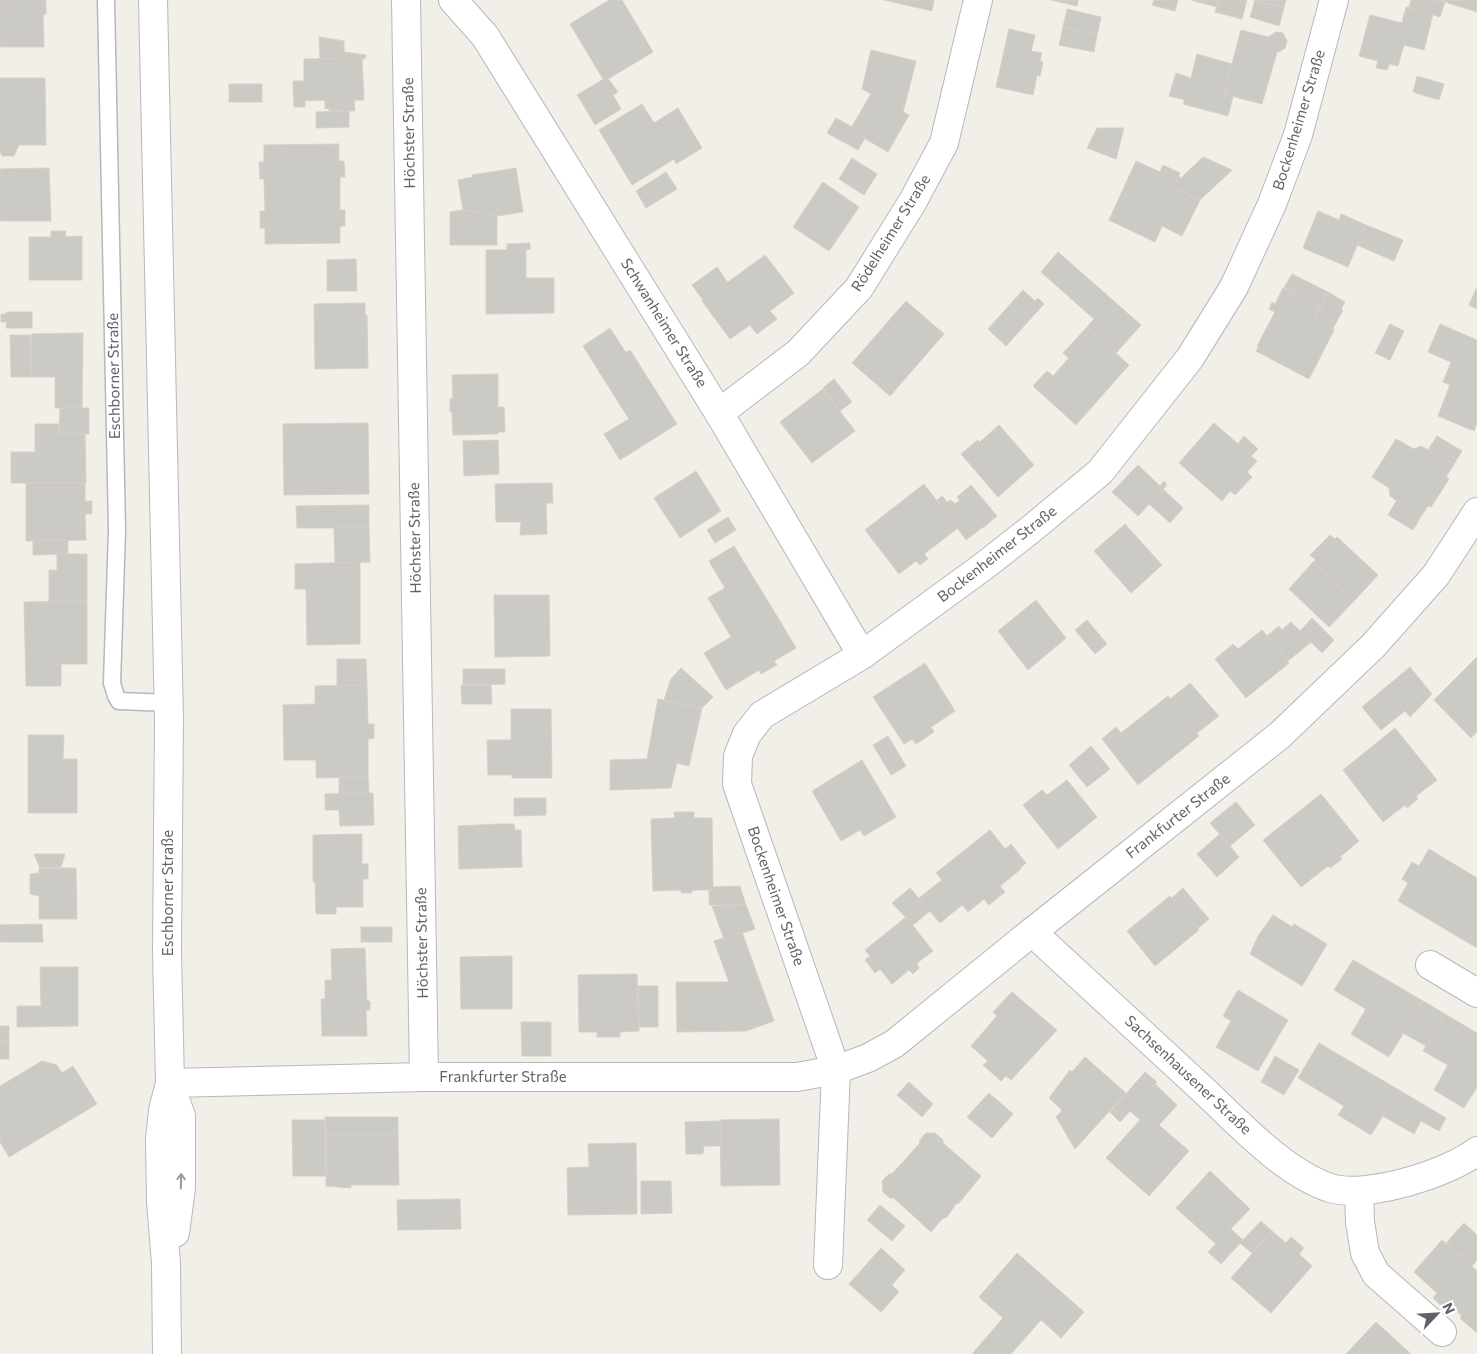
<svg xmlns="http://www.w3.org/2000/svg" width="1477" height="1354" font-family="Commissioner,sans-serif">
<rect width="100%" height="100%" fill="#f1efe8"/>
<g fill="#cccac5" stroke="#d6d1c6">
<path d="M0 0H46V14L43 15 44 47H0Z"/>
<path d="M609 0H622L653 52 608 79 607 77 603 79 570 24Z"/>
<path d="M884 0H934L932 11Z"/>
<path d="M1051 0H1078L1077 6Z"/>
<path d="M1154 0H1178L1175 11 1152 5Z"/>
<path d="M1191 0H1219L1217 7Z"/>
<path d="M1219 0H1247L1242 19 1215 12Z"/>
<path d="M1253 0H1286L1284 8Z"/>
<path d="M1411 0H1437L1445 2 1440 17 1409 7Z"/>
<path d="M1437 0H1477V12L1445 2Z"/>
<path d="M1255 1 1284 8 1279 26 1250 17Z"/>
<path d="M1406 7 1433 14 1424 50 1404 45 1398 66 1389 64 1387 70 1376 68 1378 61 1359 56 1370 15 1402 23Z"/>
<path d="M1067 9 1101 17 1097 35 1063 27Z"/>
<path d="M1063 27 1097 35 1094 52 1059 45Z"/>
<path d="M1009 29 1035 35 1031 51 1042 53 1040 61 1043 62 1040 76 1037 75 1033 95 996 87Z"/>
<path d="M1241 30 1268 37 1276 32 1283 33 1287 41 1285 48 1279 52H1277L1262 104 1224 94Z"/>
<path d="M319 37 344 41V52L366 55 365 59H320Z"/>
<path d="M871 50 916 61 903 112 909 115 888 152 850 130 871 94 862 89Z"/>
<path d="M1197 54 1232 64 1224 94 1233 96 1228 116 1183 104 1185 100 1169 96 1176 73 1191 78Z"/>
<path d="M362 58 364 100H354L355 111H329V108L325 109V100L305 101V107H294L293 81H304V59Z"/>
<path d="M1417 76 1444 84 1439 100 1413 92Z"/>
<path d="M607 77 618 92 587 111 577 95Z"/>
<path d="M0 78H45L46 145H19L14 156H2L0 152Z"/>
<rect x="229" y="84" width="33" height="18"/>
<path d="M613 95 621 109 595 125 587 111Z"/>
<path d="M642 104 654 123 678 108 702 148 676 164 674 159 632 185 599 130Z"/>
<path d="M349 111V127L316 128V112Z"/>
<path d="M836 118 852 127 850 130 865 138 858 150 827 133Z"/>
<path d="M1097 128H1124L1116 159 1087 148Z"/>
<path d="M339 144V161H344L345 177H340V210H345V226H340V243L265 244V228H260V211H265L264 179H260L259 162H264V145Z"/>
<path d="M1203 157 1232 170 1200 200 1173 187 1178 175 1181 178Z"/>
<path d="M852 158 877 174 864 195 839 179Z"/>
<path d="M1136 161 1160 172 1163 165 1180 173 1173 187 1200 200 1182 236 1162 226 1155 242 1109 220Z"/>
<path d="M49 168 51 221H0V169Z"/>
<path d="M516 168 523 212 497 216 463 210 458 180 473 177 472 175Z"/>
<path d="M666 172 677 189 646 208 636 191Z"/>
<path d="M823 182 859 207 829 251 793 227Z"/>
<path d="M463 210 497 216V245H450V212Z"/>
<path d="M1318 211 1339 220 1341 214 1366 225 1348 267 1303 248Z"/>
<path d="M1366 225 1403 240 1394 261 1357 245Z"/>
<path d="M51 231H66L65 237 82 236V280H29V237H51Z"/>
<path d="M530 243V249L526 250V278H554V313L486 314V250H507V244Z"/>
<path d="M1058 252 1141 325 1116 353 1087 327 1094 319 1041 272Z"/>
<path d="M765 255 794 293 770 311 777 319 757 334 750 325 730 339 702 301Z"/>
<path d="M356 259 357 291H327V260Z"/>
<path d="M717 267 728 283 703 300 692 285Z"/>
<path d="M1292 274 1328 292 1320 307 1284 288Z"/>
<path d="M1477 287V309L1469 305Z"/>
<path d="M1283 288 1320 307 1314 320 1334 330 1309 379 1256 351 1259 346H1257L1275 312 1269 309 1272 302 1275 304Z"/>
<path d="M1023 290 1035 301 1038 298 1044 304 1006 346 988 329Z"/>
<path d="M1328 292 1345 302 1341 309 1343 310 1332 330 1314 320Z"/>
<path d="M906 301 944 334 890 396 852 363Z"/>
<path d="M365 303V315H367L368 368 315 369 314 304Z"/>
<path d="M7 312H32V328H6L7 322H1V314H6Z"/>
<path d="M1390 324 1404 331 1390 360 1375 353Z"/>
<path d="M1440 324 1477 340V423L1474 431 1438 416 1450 385 1443 382 1451 362 1428 352Z"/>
<path d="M1087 327 1129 365 1076 425 1033 386 1047 371 1053 376 1069 358 1063 353Z"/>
<path d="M610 328 626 353 598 370 583 346Z"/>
<path d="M83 333 82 408H55V377H31V334Z"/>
<path d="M10 335H30L31 377H11Z"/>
<path d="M630 350 677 424 620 460 604 434 629 419 598 370Z"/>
<path d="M498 374V407H504L505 432H498V434L453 435 452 412H450V399L453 398 452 375Z"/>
<path d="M834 379 852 402 840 411 823 388Z"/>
<path d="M823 389 855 431 812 463 780 422Z"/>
<path d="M60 408H89V434H59Z"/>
<path d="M368 423 369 494 284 495 283 424Z"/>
<path d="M1214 423 1238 444 1244 436 1258 449 1251 456 1257 461 1247 472 1252 477 1235 495 1230 491 1222 501 1179 463Z"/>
<path d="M35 424H59V434H85L86 483H11V452H35Z"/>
<path d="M999 425 1034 465 998 497 961 454 978 440 980 442Z"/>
<path d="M1437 436 1462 451 1454 464 1428 450Z"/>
<path d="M1396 439 1414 449 1421 446 1454 464 1446 477 1449 479 1431 507 1428 506 1420 518 1390 496 1389 488 1372 477Z"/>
<path d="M498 440 499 474 464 476 463 441Z"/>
<path d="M1138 465 1160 486 1164 481 1167 485 1138 516 1112 492Z"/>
<path d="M696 471 721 511 680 538 654 498Z"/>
<path d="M26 483H85V501H92V514H85L86 540 26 541Z"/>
<path d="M552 483 553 503H546L547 534 520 535 521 522H496L495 484Z"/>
<path d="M924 484 958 528 924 554 928 559 920 565 916 561 899 574 865 530Z"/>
<path d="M971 485 997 516 983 528 957 497Z"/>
<path d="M1163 489 1183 508 1170 523 1149 504Z"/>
<path d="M942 496 947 502 951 500 955 504 960 500 983 527 966 540 937 500Z"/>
<path d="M1397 500 1404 505 1403 506 1420 518 1413 530 1388 515Z"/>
<path d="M369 505V528H297L296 506Z"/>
<path d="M728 517 736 530 715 543 707 530Z"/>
<path d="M1125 524 1162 565 1131 593 1094 551Z"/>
<path d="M334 528H369L370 562 335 563Z"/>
<path d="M1330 535 1335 539 1337 537 1378 575 1354 601 1313 562 1316 560 1310 555Z"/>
<path d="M68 540V554L33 555V541Z"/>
<path d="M734 546 780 621 737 647 708 598 725 588 709 561Z"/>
<path d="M57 554H87V601L49 602V570H57Z"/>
<path d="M360 562V644L307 645 306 589H295V564Z"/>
<path d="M1313 562 1354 601 1329 627 1289 589Z"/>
<path d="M494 595H549L550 656 495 657Z"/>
<path d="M1036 600 1066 638 1028 670 998 631Z"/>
<path d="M87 601V664H61V686H26L24 602Z"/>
<path d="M1312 618 1334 640 1322 653 1300 631Z"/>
<path d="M1087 620 1107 644 1095 654 1075 630Z"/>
<path d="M780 621 796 648 774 661 777 665 761 674 759 670 726 690 704 653 731 637 737 647Z"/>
<path d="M1291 622 1311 642 1288 661 1267 636 1279 626 1282 630Z"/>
<path d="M1262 630 1289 663 1246 698 1215 659 1233 644 1238 649Z"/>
<path d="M1477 657V732L1471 738 1434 700Z"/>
<path d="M337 659H366L367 685 337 686Z"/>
<path d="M925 663 955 711 931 727 934 732 916 744 912 739 904 744 873 697Z"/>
<path d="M1410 667 1432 694 1410 717 1386 687Z"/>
<path d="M681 668 713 697 702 708 664 700 671 679Z"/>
<path d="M463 669H505V684L463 685Z"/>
<path d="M1190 683 1219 716 1197 733 1170 699Z"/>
<path d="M367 685 368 724H374V738L368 739V777L316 778V760H284L283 705 315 704V686Z"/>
<path d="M461 685H491L492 704H462Z"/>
<path d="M1386 687 1405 711 1381 730 1362 707Z"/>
<path d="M1168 696 1199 736 1138 785 1102 739 1116 727 1121 733Z"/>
<path d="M658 699 702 708 689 766 677 763 671 788 610 790V760L647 759Z"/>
<path d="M511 709H551L552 778H512V775H488L487 740H511Z"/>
<path d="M1395 728 1437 780 1416 796 1418 799 1407 808 1405 805 1383 822 1343 770Z"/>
<path d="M28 735H64L63 759H77V813H28Z"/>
<path d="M888 736 906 766 891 775 873 745Z"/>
<path d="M1091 746 1110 769 1087 787 1069 765Z"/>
<path d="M862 760 896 817 864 836 860 830 841 841 812 791Z"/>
<path d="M368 777 369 793 339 794V778Z"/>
<path d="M1067 780 1097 817 1058 849 1023 805 1042 790 1047 795Z"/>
<path d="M373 793 374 825 340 826 339 810H325V794Z"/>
<path d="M1321 794 1359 841 1340 857 1342 859 1330 868 1328 866 1301 887 1263 840Z"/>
<path d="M514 798H546V815L514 816Z"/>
<path d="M1236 802 1255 825 1230 846 1210 823Z"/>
<path d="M674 812H694V818H712L713 890H693L691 893H682L680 890 653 891 651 821 652 819 675 818Z"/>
<path d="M499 824H514L515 830H521L522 867 459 869 458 826Z"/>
<path d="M990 830 1005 849 1011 844 1026 863 1020 868 1021 869 1000 886 1005 892 989 905 984 899 968 912 936 873Z"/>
<path d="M362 834V864H368V879H363V907H336V914H316L315 882H313V835Z"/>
<path d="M1220 834 1239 857 1217 877 1197 854Z"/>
<path d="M1429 849 1477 878V948L1398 901 1408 883 1402 879 1412 862 1419 866Z"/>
<path d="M34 854H65L61 867 40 868Z"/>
<path d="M39 868H76L77 919H39V896L30 894V874L39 873Z"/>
<path d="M942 880 962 905 940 923 919 898Z"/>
<path d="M740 886 746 905H709V890H713V887Z"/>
<path d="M910 888 930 911 913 925 892 903Z"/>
<path d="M1183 888 1209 919 1197 929 1172 898Z"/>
<path d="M1170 896 1199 930 1155 966 1127 931Z"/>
<path d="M746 905 755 929 724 939 712 906Z"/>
<path d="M1273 915 1292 927 1294 924 1327 944 1302 986 1250 954 1258 936Z"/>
<path d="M906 917 933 951 917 963 919 968 913 974 909 970 892 984 880 969 875 973 865 960 870 956 865 950Z"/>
<path d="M42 924 43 942H0V925Z"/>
<rect x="361" y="927" width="31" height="15"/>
<path d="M742 932 774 1021 746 1031 677 1032 676 982H729L714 941Z"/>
<path d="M365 948 367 1001H370V1010H366L367 1036H322L321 999H325V980H332L331 949Z"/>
<path d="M512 956V1009H461L460 957Z"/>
<path d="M1353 960 1423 1001 1389 1057 1351 1034 1366 1009 1334 990Z"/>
<path d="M40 967H78V1026L17 1027V1006H41Z"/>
<path d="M637 974 639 1031 620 1032V1037H597V1032H579L578 975Z"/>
<path d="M638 986H658V1027H639Z"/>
<path d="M1238 990 1288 1020 1258 1071 1216 1047 1231 1021 1223 1016Z"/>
<path d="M1012 992 1057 1030 1011 1080 1006 1076 1001 1081 983 1065 988 1061 971 1046 997 1016 993 1012Z"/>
<path d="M1423 1001 1445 1014 1426 1046 1403 1033Z"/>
<path d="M1445 1014 1477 1033V1087L1464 1108 1434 1090 1448 1065 1423 1051Z"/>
<path d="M521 1022H551V1056H522Z"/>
<rect x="0" y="1026" width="9" height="16"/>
<rect x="0" y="1042" width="9" height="17"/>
<path d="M1319 1043 1399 1090 1371 1135 1338 1115 1344 1106 1298 1078Z"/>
<path d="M1275 1056 1299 1070 1284 1095 1261 1082Z"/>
<path d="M1085 1057 1126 1093 1075 1149 1056 1117 1062 1110 1049 1098 1070 1070 1072 1072Z"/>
<path d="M42 1061 57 1065 62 1073 73 1066 97 1104 9 1157 0 1142V1086Z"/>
<path d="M1145 1072 1157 1082 1120 1122 1110 1112Z"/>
<path d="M909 1082 933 1104 922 1117 897 1095Z"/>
<path d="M1155 1084 1177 1105 1159 1125 1189 1151 1149 1196 1106 1158 1140 1120 1130 1111Z"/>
<path d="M1399 1090 1446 1118 1439 1131 1421 1121 1414 1134 1383 1116Z"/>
<path d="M989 1093 1013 1114 992 1138 967 1117Z"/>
<path d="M325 1117H398V1136H326Z"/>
<path d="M779 1119 780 1185 721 1186 720 1120Z"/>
<path d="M292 1120H325L326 1176H293Z"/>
<path d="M721 1121V1146H704L703 1154H686L685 1122Z"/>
<path d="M926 1133H935L943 1140V1143L981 1176 959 1203 956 1204 947 1217 942 1219 931 1232 894 1198H890L883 1192 882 1181 889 1174H892L920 1143 919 1141Z"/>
<path d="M326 1136H398L399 1185H351V1188L326 1186Z"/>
<path d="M636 1143 637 1214 568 1215 567 1168 589 1167 588 1144Z"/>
<path d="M1210 1171 1250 1209 1216 1244 1176 1208Z"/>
<path d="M641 1181H671L672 1213 641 1214Z"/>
<path d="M460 1199 461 1229 398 1230 397 1200Z"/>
<path d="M880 1205 905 1226 892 1241 867 1220Z"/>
<path d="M1261 1221 1272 1231 1252 1253 1240 1243Z"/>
<path d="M1464 1223 1477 1235V1260L1472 1266 1446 1243Z"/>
<path d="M1231 1229 1243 1240 1221 1264 1208 1252Z"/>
<path d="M1272 1231 1286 1243 1291 1237 1304 1248 1299 1254 1312 1266 1271 1313 1231 1278Z"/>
<path d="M1442 1240 1477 1271V1333L1460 1318 1462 1316 1452 1307 1448 1312 1433 1298 1437 1293 1414 1272Z"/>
<path d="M881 1248 905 1270 892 1285 899 1292 881 1312 849 1284Z"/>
<path d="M1017 1253 1084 1312 1061 1338 1041 1320 1011 1354H972L1003 1318 979 1297Z"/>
<path d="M1376 1322 1411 1354H1346Z"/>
</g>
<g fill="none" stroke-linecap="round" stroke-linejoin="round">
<defs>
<path id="service" d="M106 0 117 530 112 683 116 696 119 701 169 703"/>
<g id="minor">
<path d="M406 0 424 1077"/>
<path d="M453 0 485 36 719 413 862 655"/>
<path d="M719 413 798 353 859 288 913 201 944 143 978 0"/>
<path d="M1032 932C1088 983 1143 1035 1199 1086 1236 1120 1282 1172 1330 1188 1366 1199 1448 1174 1477 1151"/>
<path d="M1430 965 1477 993"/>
<path d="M170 1083 424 1077H797L836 1070 868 1058 894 1044 1032 932 1280 735 1373 646 1436 575 1477 512"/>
<path d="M1359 1191 1360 1222 1365 1253 1376 1274 1442 1332"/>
<path d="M828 1265 836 1070 737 784 738 756 747 734 762 715 862 655 984 566 1030 530 1100 472 1190 358 1234 287 1272 204 1298 135 1334 0"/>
</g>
<g id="tertiary">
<path d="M153 0 169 719 167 952 170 1083 163 1110 160 1139 161 1202 166 1263 167 1354"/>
<path d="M171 1088 181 1116V1188L175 1233"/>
</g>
</defs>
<use href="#service" stroke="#b5b8bc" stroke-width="19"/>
<use href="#minor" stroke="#b5b8bc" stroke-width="30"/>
<use href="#tertiary" stroke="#b5b8bc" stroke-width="30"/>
<use href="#service" stroke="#fff" stroke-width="16"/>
<use href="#minor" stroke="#fff" stroke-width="28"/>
<use href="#tertiary" stroke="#fff" stroke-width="28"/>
</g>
<defs><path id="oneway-shaft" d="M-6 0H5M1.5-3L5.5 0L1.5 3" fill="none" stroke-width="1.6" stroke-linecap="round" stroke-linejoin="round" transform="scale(1.25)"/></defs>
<use stroke="#979a9d" href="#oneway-shaft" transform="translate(181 1181) rotate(-89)"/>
<g text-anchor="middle" stroke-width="4" stroke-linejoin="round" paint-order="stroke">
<g font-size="15" fill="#5f6368" stroke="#fff">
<text transform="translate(1299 120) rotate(-73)" y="5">Bockenheimer Straße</text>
<text transform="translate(409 133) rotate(-91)" y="5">Höchster Straße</text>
<text transform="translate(891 233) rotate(-58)" y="5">Rödelheimer Straße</text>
<text transform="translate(664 323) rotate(58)" y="5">Schwanheimer Straße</text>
<text transform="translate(114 376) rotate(-91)" y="5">Eschborner Straße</text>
<text transform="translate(415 538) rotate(-91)" y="5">Höchster Straße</text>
<text transform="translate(997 554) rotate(-38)" y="5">Bockenheimer Straße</text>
<text transform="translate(1178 816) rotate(-38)" y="5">Frankfurter Straße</text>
<text transform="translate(168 893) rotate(-90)" y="5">Eschborner Straße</text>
<text transform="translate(776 896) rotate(71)" y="5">Bockenheimer Straße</text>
<text transform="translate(422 943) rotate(-91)" y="5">Höchster Straße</text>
<text transform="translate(1188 1075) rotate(43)" y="5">Sachsenhausener Straße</text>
<text x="503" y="1082">Frankfurter Straße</text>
</g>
</g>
<g transform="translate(1437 1314) rotate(65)" stroke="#ffffff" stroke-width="4" paint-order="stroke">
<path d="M0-4L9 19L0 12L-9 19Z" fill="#5f6368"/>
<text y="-8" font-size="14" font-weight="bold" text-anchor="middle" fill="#5f6368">N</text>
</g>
</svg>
